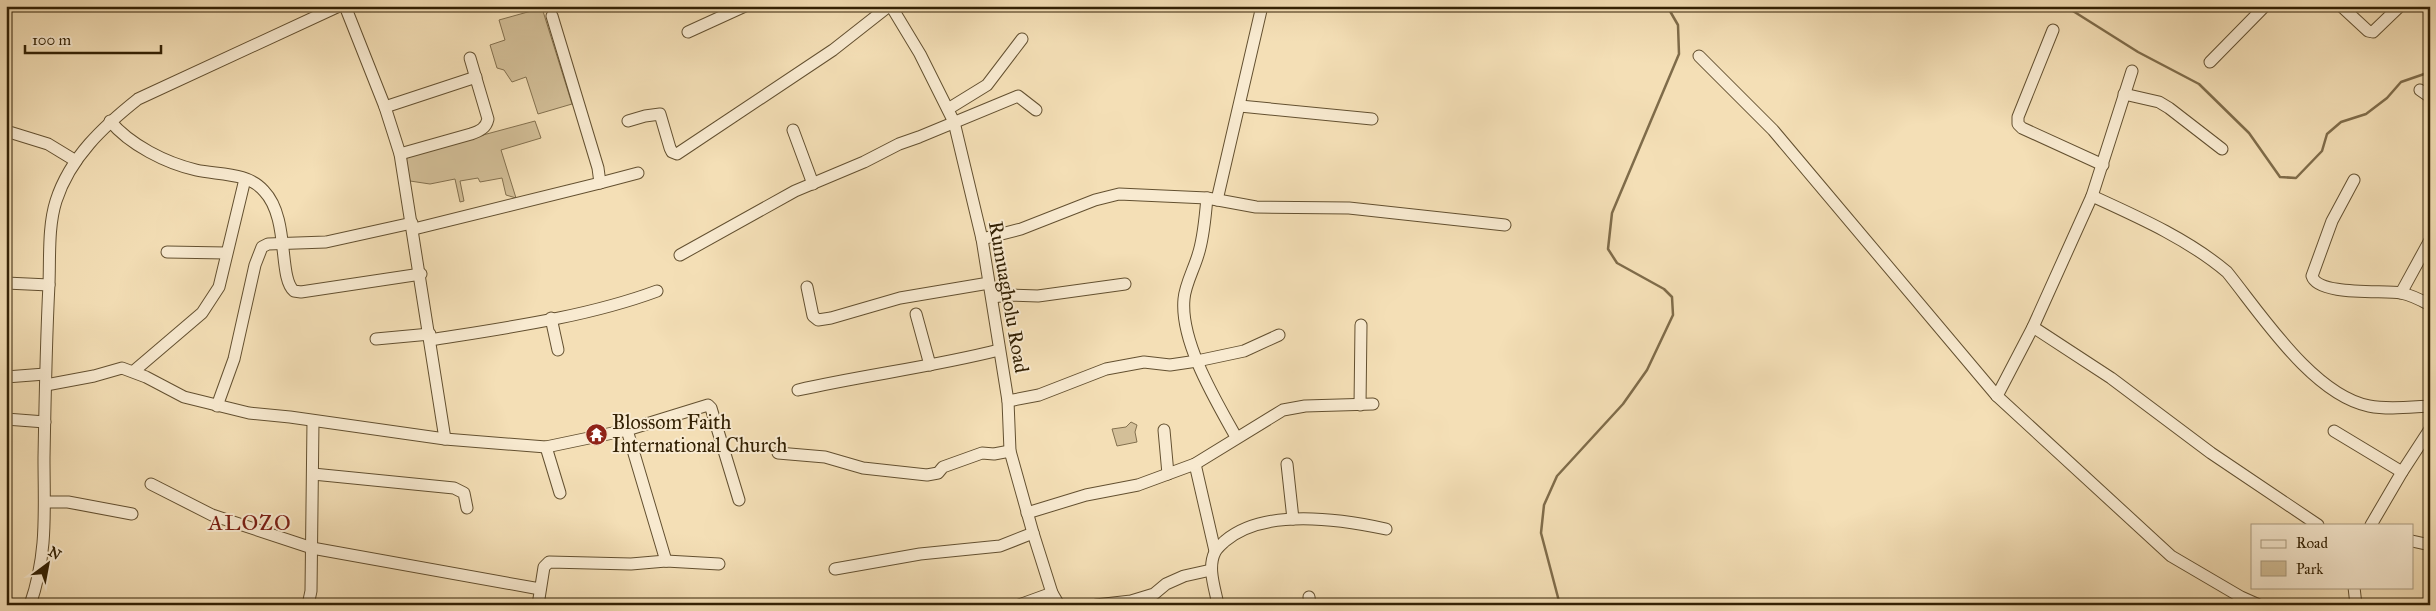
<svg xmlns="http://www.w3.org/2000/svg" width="2436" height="611" font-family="'IM FELL Great Primer',serif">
<rect width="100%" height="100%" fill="#f4dfb6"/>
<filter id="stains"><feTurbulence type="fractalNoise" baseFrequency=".004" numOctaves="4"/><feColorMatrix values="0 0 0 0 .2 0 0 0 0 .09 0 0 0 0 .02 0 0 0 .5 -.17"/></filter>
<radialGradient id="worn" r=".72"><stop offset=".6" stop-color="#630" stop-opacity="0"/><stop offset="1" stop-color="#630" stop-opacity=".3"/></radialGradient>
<g fill="#d3bf98" stroke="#83704e">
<path d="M542 8 572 104 538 114 526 77 512 82 504 70 497 68 490 45 505 40 499 20Z"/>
<path d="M535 121 541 138 501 150 516 198 506 195 502 178 480 182 478 178 460 181 464 201 460 202 455 179 430 184 410 181 405 156Z"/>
<path d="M1131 422 1137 425 1135 432 1137 442 1117 446 1112 429 1126 427Z"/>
</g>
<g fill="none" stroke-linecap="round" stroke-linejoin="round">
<g stroke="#7f6c4a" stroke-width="2.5">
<path d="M2065 6 2138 52 2199 84 2249 133 2280 177 2296 178 2322 151 2327 134 2341 122 2366 114 2387 98 2401 82 2430 72"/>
<path d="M1560 605 1541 533 1544 505 1557 476 1623 404 1647 370 1673 315 1672 297 1664 289 1617 263 1608 249 1612 213 1679 54 1678 25 1667 6"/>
</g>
<defs>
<g id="minor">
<path d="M345 6 385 107 400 154 445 439"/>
<path d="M891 6 920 54 954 122 982 239 1008 401 1010 451 1033 533 1052 593 1059 605"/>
<path d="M2341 6 2368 31 2373 32 2400 6"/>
<path d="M2053 30 2018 117V124L2022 128 2103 165"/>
<path d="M688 32 745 6"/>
<path d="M1699 56 1773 130 1997 396 2171 556 2241 597 2259 605"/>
<path d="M2210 62 2265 6"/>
<path d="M2420 90 2430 97"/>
<path d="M2124 94 2159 102 2169 108 2222 149"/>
<path d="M1240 106 1372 119"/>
<path d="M385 107 476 77"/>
<path d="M948 109 987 85 1022 39"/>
<path d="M110 121C130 145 166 163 196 170 218 175 248 172 264 191 290 218 278 278 294 291L301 292 421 274"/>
<path d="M628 121 645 116 660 114 670 148 672 152 677 154 833 50 889 6"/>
<path d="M793 130 813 184"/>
<path d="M6 131 48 144 76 161"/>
<path d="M400 154 471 134C480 131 486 128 488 119L470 58"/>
<path d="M2354 180 2332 221 2312 276C2318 296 2383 290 2401 293 2411 295 2421 300 2430 305"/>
<path d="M600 183 638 173"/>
<path d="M2092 196C2138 217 2188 239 2227 272 2261 314 2313 395 2369 406 2389 410 2410 407 2430 406"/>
<path d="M1207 198C1205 217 1204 237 1198 255 1194 269 1185 285 1184 299 1180 342 1216 401 1236 437"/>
<path d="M1217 200 1262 6"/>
<path d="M414 229 600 183 598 168 552 16"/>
<path d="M982 239 1021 229 1095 200 1119 194 1207 198 1256 207 1349 208 1505 225"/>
<path d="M167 252 226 253"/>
<path d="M680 255 795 191 864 162 899 144 919 137 1018 96 1036 110"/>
<path d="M6 283 49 285"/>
<path d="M807 287 813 316 818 320 831 318 900 298 989 283"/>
<path d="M2401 293 2430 240"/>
<path d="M992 297 1009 295 1038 296 1125 284"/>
<path d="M916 314 930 365"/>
<path d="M551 318 558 350"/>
<path d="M2033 327 2111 378 2211 453 2318 525"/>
<path d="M376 339 430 334"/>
<path d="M430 340C505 328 587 317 657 291"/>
<path d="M134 371 202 313 219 287 245 179"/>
<path d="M6 377 45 374"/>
<path d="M46 385 94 376 122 368 146 377 184 397 249 413 290 417 445 439 546 447 627 430 708 405 711 408 739 500"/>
<path d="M798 390C864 375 932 367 999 350"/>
<path d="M1997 396 2033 327 2092 196 2132 71"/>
<path d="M1008 401 1039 395 1106 369 1144 362 1170 365 1197 361 1244 351 1279 335"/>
<path d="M1360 405 1361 325"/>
<path d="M217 406 234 359 255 265 262 247 268 244 326 242 412 223"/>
<path d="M6 419 45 422"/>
<path d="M627 430 666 561"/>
<path d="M1164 430 1168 474"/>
<path d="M2334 431 2402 472"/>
<path d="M546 447 560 493"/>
<path d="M778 453 825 457 863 468 927 475 938 473 943 467 982 453 994 454 1010 451"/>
<path d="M1195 464 1215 551"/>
<path d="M1287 464 1293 519"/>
<path d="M313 474 454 488 464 493 467 508"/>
<path d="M151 484 212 515 312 548 540 589"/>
<path d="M45 502H68L132 514"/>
<path d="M1027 513 1086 495 1138 485 1195 464 1283 410 1305 406 1373 404"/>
<path d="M2371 525 2402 472 2430 429"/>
<path d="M2412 541 2430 545"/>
<path d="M835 569 920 554 1000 546 1033 533"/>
<path d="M2354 587 2356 605"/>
<path d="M1309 597 1310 605"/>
<path d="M30 605C48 553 44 511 44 458 45 400 46 342 49 284 50 257 48 226 56 201 70 157 104 126 138 99L339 6"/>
<path d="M308 605 311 591 313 421"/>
<path d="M538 605 544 567 549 562 631 564 666 561 719 564"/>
<path d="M1019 605 1052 593"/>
<path d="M1096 605 1131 601 1154 594 1166 584 1184 576 1211 570"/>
<path d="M1218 605C1215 588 1207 568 1215 552 1217 548 1222 544 1225 541 1264 508 1340 519 1386 529"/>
</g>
</defs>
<use href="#minor" stroke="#635030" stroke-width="13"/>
<use href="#minor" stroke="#f8ead0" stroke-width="11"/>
</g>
<defs>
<symbol id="temple-disc" viewBox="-11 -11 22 22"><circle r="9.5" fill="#8f2418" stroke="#f8ead0"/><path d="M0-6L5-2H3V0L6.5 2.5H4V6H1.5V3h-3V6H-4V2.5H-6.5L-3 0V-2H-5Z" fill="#fff"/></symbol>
</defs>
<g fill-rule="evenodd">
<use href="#temple-disc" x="584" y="422" width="25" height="25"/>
</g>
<g text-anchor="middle" stroke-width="4" stroke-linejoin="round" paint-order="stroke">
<g font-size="20" fill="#332104" stroke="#f8ead0">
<text transform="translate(1009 297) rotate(80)" y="7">Rumuagholu Road</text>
</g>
<g font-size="20" fill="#332104" stroke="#f8ead0" text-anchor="start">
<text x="612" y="429">Blossom Faith<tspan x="612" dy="23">International Church</tspan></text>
</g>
<g font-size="22" letter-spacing="1" fill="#7a1f14" stroke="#f8ead0">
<text x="250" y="530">ALOZO</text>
</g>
</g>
<rect width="2436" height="611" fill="none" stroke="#f4dfb6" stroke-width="25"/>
<rect x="8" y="8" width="2421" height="596" fill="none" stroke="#332104" stroke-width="2.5"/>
<rect x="12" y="12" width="2411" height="586" fill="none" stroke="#332104"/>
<rect x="2251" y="524" width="162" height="65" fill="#f8ead0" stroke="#a99a7e"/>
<rect x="2261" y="540" width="25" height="8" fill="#f8ead0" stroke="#a99a7e"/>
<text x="2296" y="548" font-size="15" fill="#332104">Road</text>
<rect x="2261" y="561" width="25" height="15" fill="#d3bf98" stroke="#a99a7e"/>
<text x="2296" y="574" font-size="15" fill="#332104">Park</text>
<g transform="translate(48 564) rotate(32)" stroke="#f8ead0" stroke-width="4" paint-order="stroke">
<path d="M0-4L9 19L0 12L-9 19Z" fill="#332104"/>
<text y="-8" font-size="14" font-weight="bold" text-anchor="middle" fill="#332104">N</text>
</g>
<path d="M25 45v8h136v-8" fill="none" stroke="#332104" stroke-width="2.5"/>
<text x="32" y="45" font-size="15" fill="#332104" stroke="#f8ead0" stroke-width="4" paint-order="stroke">100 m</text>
<rect width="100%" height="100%" filter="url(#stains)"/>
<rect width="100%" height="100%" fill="url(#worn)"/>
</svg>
